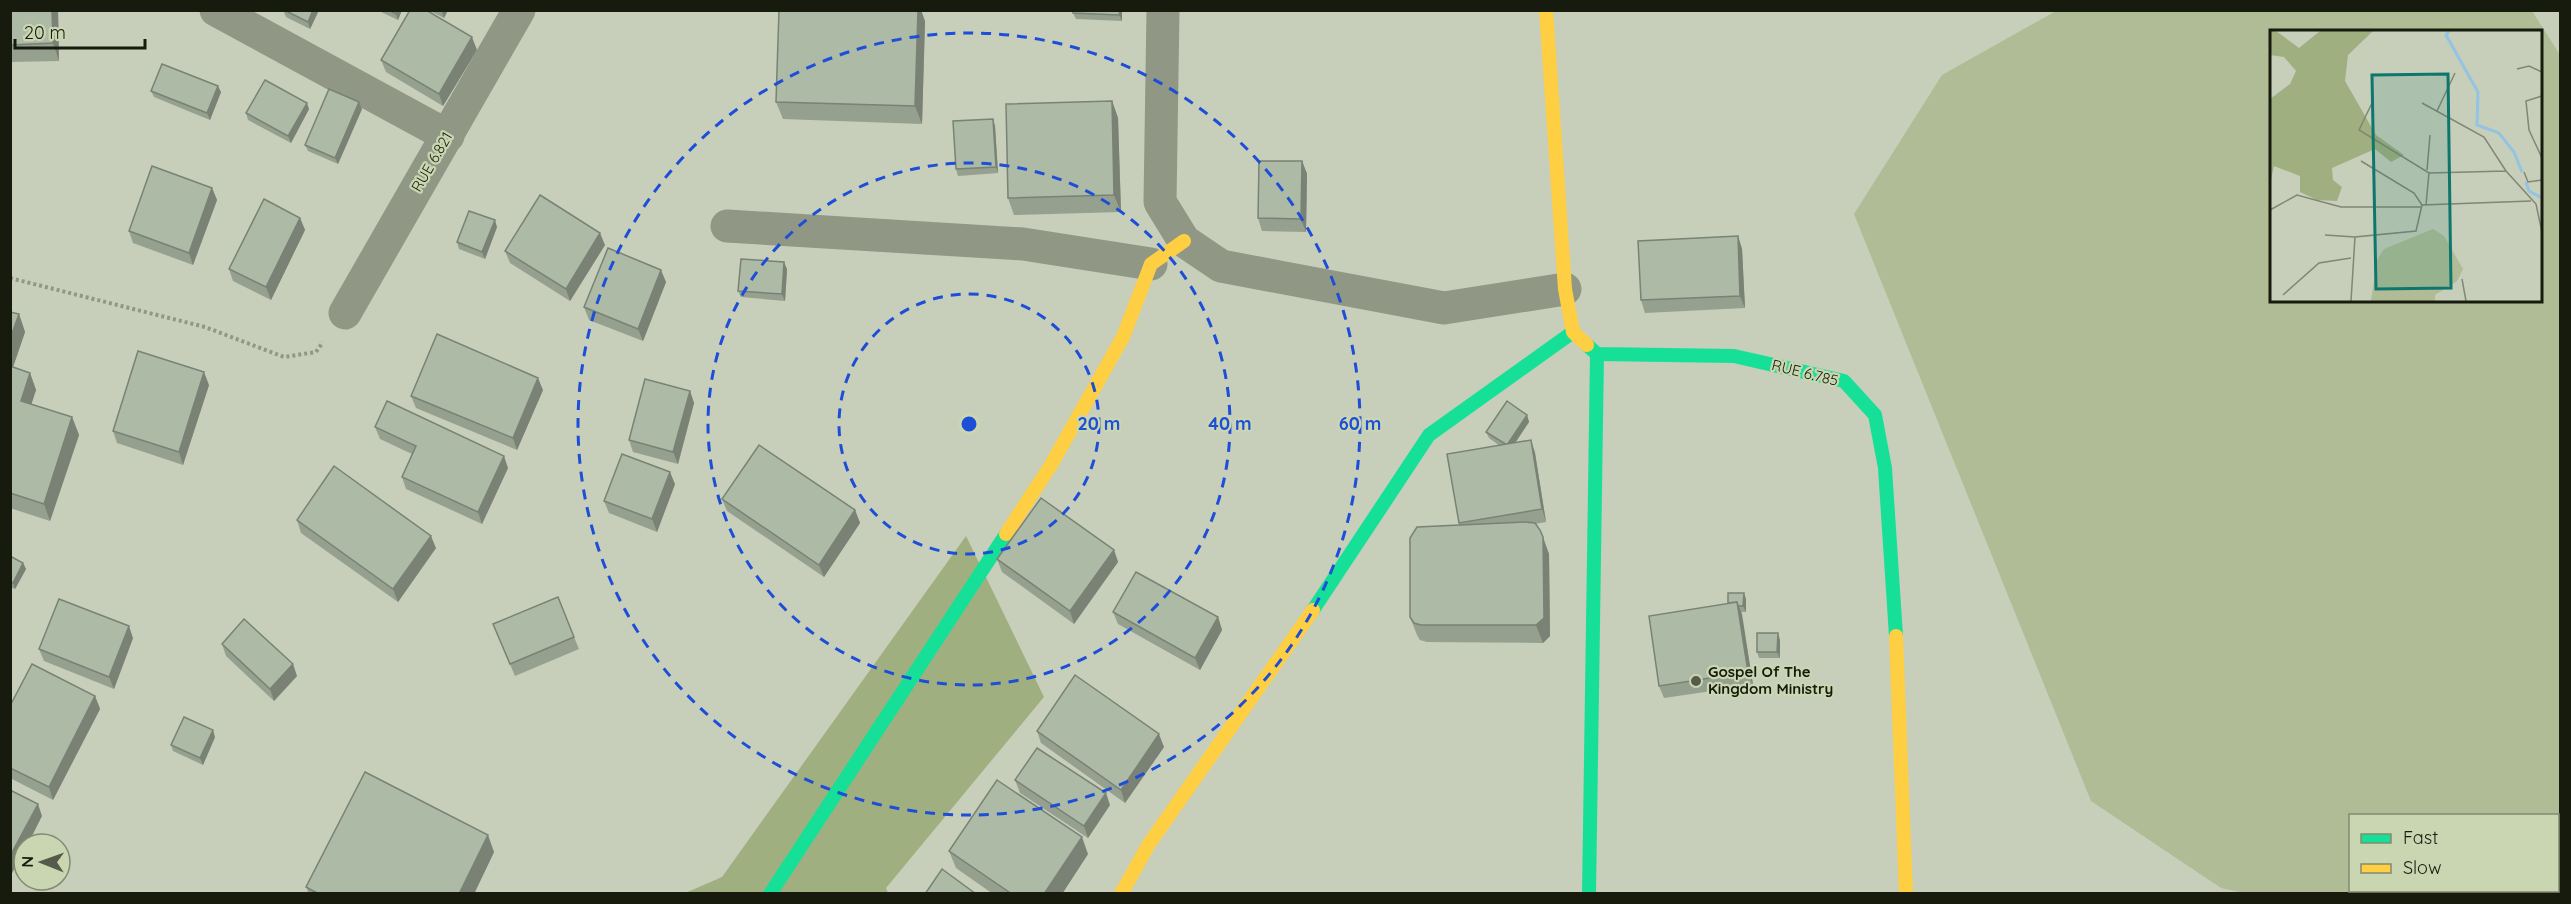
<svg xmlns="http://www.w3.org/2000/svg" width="2571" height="904" font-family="Quicksand,sans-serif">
<rect width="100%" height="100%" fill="#c7ceba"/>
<path fill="#afbc95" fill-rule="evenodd" d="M2056 11H2532L2560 55V893L2249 894 2221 888 2091 801 1854 214 1942 75ZM2271 32H2540V300H2271ZM2350 816H2558V890H2350Z"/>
<path fill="#a0af7f" d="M966 536 1044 697 886 888 888 893 683 894 722 877Z"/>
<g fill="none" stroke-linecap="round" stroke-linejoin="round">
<path stroke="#919787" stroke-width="4" stroke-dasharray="3 3" stroke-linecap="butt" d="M10 278 205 327 284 357 316 352 323 342"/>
<g stroke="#919785" stroke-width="33">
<path d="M216 10 448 136"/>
<path d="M1163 10 1160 202 1184 241 1221 266 1444 308 1565 289"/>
<path d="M727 226 1023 244 1151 264"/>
<path d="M345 313 519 10"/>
</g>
<g stroke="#16e098" stroke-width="14">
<path d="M1587 345 1597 354 1734 356 1844 381 1875 415 1885 468 1896 636"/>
<path d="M1313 610 1429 435 1573 332"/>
<path d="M770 894 1006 534"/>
<path d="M1589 894 1597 354"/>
</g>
<g stroke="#ffcf43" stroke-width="14">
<path d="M1546 10 1565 289 1573 332 1587 345"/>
<path d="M1006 534 1051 465 1123 337 1151 264 1184 241"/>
<path d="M1896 636 1906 894"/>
<path d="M1121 894 1149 844 1313 610"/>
</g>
</g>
<g fill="#95a08f">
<path d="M10 10H58L59 61 10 62Z"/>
<path d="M283 10H319L310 29 286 17Z"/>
<path d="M377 10H402L398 20Z"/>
<path d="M428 10H448L444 18Z"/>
<path d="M1122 10V21L1076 19 1073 13Z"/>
<path d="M925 21 922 124 783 119 776 102Z"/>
<path d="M477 50 443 106 386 72 381 60Z"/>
<path d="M151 91 221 92 210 120 154 97Z"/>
<path d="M1112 101 1118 118 1121 212 1014 215 1008 198Z"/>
<path d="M309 109 291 143 248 120 246 113Z"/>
<path d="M362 109 338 164 308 151 305 145Z"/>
<path d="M993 119 995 126 998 173 958 176 956 169Z"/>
<path d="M1302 161 1307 174 1306 232 1262 231 1258 218Z"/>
<path d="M212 188 217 200 193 265 133 243 129 231Z"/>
<path d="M300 218 305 230 271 300 233 281 229 269Z"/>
<path d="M497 227 485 259 459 249 457 242Z"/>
<path d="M1738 236 1742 249 1745 308 1645 313 1641 300Z"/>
<path d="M605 245 570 301 510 263 505 251Z"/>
<path d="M787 269 785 301 741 297 738 291Z"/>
<path d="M666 282 643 341 589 320 584 307Z"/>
<path d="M10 312 19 314 25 332 13 367 30 373 36 390 31 404 72 417 79 435 50 521 10 508Z"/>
<path d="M209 385 183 465 117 443 113 431Z"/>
<path d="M543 390 517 450 416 408 411 396Z"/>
<path d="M690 391 694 403 678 464 633 452 629 440Z"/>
<path d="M1527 415 1529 422 1515 443 1531 440 1535 453 1546 522 1535 524 1549 554 1550 636 1543 643 1427 642 1420 640 1417 635 1410 617 1500 446 1489 438 1486 432Z"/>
<path d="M375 427 508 468 482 524 406 489 402 477 412 454 380 439Z"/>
<path d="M675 484 657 532 609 513 604 501Z"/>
<path d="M722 499 855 510 860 523 824 577 727 511Z"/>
<path d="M297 520 436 548 398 602 301 533Z"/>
<path d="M1114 550 1118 562 1074 624 1002 572 997 559Z"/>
<path d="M10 556 23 563 26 569 15 589 10 587Z"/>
<path d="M1746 599V612H1741L1753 685 1664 698 1659 686 1728 603Z"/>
<path d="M1113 612 1218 617 1222 630 1200 670 1118 624Z"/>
<path d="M493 624 574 637 579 649 515 676Z"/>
<path d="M133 638 114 689 44 661 39 649Z"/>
<path d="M1780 640V658H1759L1757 652Z"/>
<path d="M222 644 297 676 274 701 226 656Z"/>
<path d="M95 696 100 709 53 800 10 778V706Z"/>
<path d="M1037 731 1164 747 1125 803 1041 743Z"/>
<path d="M215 737 203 765 173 751 171 745Z"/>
<path d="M1015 780 1110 805 1088 838 1020 793Z"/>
<path d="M949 851 1088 854 1062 894H993L956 868Z"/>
<path d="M494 852 474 894H309L306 887Z"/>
</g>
<g fill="#798274">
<path d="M52 10H58L59 61 53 43Z"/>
<path d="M313 10H319L310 29 308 22Z"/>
<path d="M397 10H402L398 20 396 14Z"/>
<path d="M442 10H448L444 18 442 12Z"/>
<path d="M918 10H921L925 21 922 124 915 106Z"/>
<path d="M1120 10H1122V21L1119 15Z"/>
<path d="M472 37 477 50 443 106 439 94Z"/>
<path d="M218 86 221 92 210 120 207 113Z"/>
<path d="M1112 101 1118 118 1121 212 1114 195Z"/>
<path d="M359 102 362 109 338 164 335 158Z"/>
<path d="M307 103 309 109 291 143 288 136Z"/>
<path d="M993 119 995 126 998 173 996 167Z"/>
<path d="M1302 161 1307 174 1306 232 1301 219Z"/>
<path d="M212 188 217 200 193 265 189 253Z"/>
<path d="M300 218 305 230 271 300 266 287Z"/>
<path d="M495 220 497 227 485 259 482 252Z"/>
<path d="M600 233 605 245 570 301 566 289Z"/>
<path d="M1738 236 1742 249 1745 308 1740 296Z"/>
<path d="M784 262 787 269 785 301 782 294Z"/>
<path d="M661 270 666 282 643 341 638 329Z"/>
<path d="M19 314 25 332 10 376V339Z"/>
<path d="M204 372 209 385 183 465 179 452Z"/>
<path d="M30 373 36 390 27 418 21 401Z"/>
<path d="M538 378 543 390 517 450 513 438Z"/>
<path d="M690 391 694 403 678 464 673 452Z"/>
<path d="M1527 415 1529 422 1509 452 1507 445Z"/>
<path d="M72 417 79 435 50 521 44 504Z"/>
<path d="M1531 440 1535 453 1546 522 1542 509Z"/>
<path d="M504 456 508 468 482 524 478 512Z"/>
<path d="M670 472 675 484 657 532 652 519Z"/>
<path d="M855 510 860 523 824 577 819 565Z"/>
<path d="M431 536 436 548 398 602 393 589Z"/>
<path d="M1543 537 1549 554 1550 636 1543 643 1536 625Z"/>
<path d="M1114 550 1118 562 1074 624 1070 611Z"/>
<path d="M23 563 26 569 15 589 13 583Z"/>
<path d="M1744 593 1746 599V612L1743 606Z"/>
<path d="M1737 602 1742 614 1753 685 1748 672Z"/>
<path d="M1218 617 1222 630 1200 670 1195 658Z"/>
<path d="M129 626 133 638 114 689 109 677Z"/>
<path d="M1778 633 1780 640V658L1777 652Z"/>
<path d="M293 664 297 676 274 701 270 689Z"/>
<path d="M95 696 100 709 53 800 49 787Z"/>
<path d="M213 730 215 737 203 765 200 758Z"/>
<path d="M1159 734 1164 747 1125 803 1121 790Z"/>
<path d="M1106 793 1110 805 1088 838 1084 826Z"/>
<path d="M38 804 42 816 28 844H24V851L10 877V856Z"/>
<path d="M488 835 494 852 474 894H459Z"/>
<path d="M1082 837 1088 854 1062 894H1044Z"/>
</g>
<g fill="#adbaa6" stroke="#798274" stroke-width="1.5">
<path d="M10 10H52L53 43 10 45Z"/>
<path d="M284 10H313L308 22Z"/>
<path d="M389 10H397L396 14Z"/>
<path d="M410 10H426L472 37 439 94 381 60Z"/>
<path d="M779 10H918L915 106 776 102Z"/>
<path d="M1073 10H1120L1119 15 1073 13Z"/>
<path d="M162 64 218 86 207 113 151 91Z"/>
<path d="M265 80 307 103 288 136 246 113Z"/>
<path d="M329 89 359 102 335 158 305 145Z"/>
<path d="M1112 101 1114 195 1008 198 1006 104Z"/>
<path d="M993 119 996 167 956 169 953 121Z"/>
<path d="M1259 161H1302L1301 219 1258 218Z"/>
<path d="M152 166 212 188 189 253 129 231Z"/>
<path d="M540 195 600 233 566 289 505 251Z"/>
<path d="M264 199 300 218 266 287 229 269Z"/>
<path d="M469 211 495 220 482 252 457 242Z"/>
<path d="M1738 236 1740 296 1641 300 1638 241Z"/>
<path d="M608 248 661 270 638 329 584 307Z"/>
<path d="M741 259 784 262 782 294 738 291Z"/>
<path d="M10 312 19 314 10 339Z"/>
<path d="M437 334 538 378 513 438 411 396Z"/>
<path d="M138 351 204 372 179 452 113 431Z"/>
<path d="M10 366 30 373 21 401 72 417 44 504 10 493Z"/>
<path d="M645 379 690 391 673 452 629 440Z"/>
<path d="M387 401 504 456 478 512 402 477 416 446 375 427Z"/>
<path d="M1507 401 1527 415 1507 445 1486 432Z"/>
<path d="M1531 440 1542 509 1459 523 1447 454Z"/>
<path d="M759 445 855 510 819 565 722 499Z"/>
<path d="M622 454 670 472 652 519 604 501Z"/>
<path d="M334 466 431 536 393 589 297 520Z"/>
<path d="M1041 498 1114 550 1070 611 997 559Z"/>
<path d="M1525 522 1535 523 1540 530 1543 537 1544 618 1536 625H1421L1414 623 1410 617V538L1417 527Z"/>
<path d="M10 556 23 563 13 583 10 581Z"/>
<path d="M1136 572 1218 617 1195 658 1113 612Z"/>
<path d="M1728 593H1744L1743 606H1738L1737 602 1728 603Z"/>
<path d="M558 597 574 637 510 664 493 624Z"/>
<path d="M59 599 129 626 109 677 39 649Z"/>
<path d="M1737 602 1748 672 1659 686 1649 616Z"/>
<path d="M244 619 293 664 270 689 222 644Z"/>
<path d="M1757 633H1778L1777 652H1757Z"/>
<path d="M32 664 95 696 49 787 10 768V706Z"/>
<path d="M1075 675 1159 734 1121 790 1037 731Z"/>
<path d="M184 717 213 730 200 758 171 745Z"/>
<path d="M1037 748 1106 793 1084 826 1015 780Z"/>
<path d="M365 772 488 835 459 894H319L306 887Z"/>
<path d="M997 780 1082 837 1044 894H1012L949 851Z"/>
<path d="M10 790 38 804 10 856Z"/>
<path d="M942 869 976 894H925Z"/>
</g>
<g fill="none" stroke="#1d4ed8" stroke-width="3" stroke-dasharray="10 8">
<circle cx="969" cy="424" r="130"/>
<circle cx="969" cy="424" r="261"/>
<circle cx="969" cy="424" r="391"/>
</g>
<circle fill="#555a4a" stroke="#cad6b2" stroke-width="2" cx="1696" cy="681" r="6"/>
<g text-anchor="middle" stroke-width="4.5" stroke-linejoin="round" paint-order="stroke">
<g font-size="15" fill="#171b0e" stroke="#cad6b2">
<text transform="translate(432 162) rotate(-60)" y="5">RUE 6.821</text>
<text transform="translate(1805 373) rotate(14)" y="5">RUE 6.785</text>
</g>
<g font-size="15" font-weight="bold" fill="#171b0e" stroke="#cad6b2" text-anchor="start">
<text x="1708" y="677">Gospel Of The<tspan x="1708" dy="17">Kingdom Ministry</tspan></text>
</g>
</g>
<g transform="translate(2270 30)">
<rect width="272" height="272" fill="#c7ceba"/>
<path d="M163 199 174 206 193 239 187 251 165 265V271H101L107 230 114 219Z" fill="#afbc95"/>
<path d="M0 1H6L29 18 50 1H103L78 25 75 51 106 105 134 125 121 132 105 119 62 138 63 150 72 157 67 171 47 170 30 162V146L4 136 0 154V69L20 54 26 41 14 27 0 25Z" fill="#a0af7f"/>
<path fill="none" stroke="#93c4e1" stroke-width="3" d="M179 1 176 5 208 62 207 95 229 103 244 122 252 142M256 152 259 161 272 168"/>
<path fill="none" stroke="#818675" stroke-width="1.5" d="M247 39 259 36 272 42M272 66 256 71 259 100 272 128M103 71 89 100 159 143 236 141M152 73 214 107 236 141 266 174 272 202M167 81 185 43M91 131 144 163 152 175M157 140 160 105M254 142 258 152 272 150M156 175 159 143M0 180 27 165 71 177H151M55 205 85 207M192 249 196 271M13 265 49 233 81 228M81 271 85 207 146 201 152 175 261 171"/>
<path fill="#0f766e" fill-opacity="0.15" stroke="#0f766e" stroke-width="3" d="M178 44 181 258 106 259 102 45Z"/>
<rect width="272" height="272" fill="none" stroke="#171b0e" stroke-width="3"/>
</g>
<circle cx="969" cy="424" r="9" fill="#1d4ed8" stroke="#cad6b2" stroke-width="3"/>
<g font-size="18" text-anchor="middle" font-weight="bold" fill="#1d4ed8" stroke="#cad6b2" stroke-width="4.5" stroke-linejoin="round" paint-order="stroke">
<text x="1099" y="430">20 m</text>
<text x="1230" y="430">40 m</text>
<text x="1360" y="430">60 m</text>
</g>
<rect width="2571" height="904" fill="none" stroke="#171b0e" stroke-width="24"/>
<rect x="2349" y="814" width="210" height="78" fill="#cad6b2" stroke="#828b70" stroke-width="1.5"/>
<rect x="2361" y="834" width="30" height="9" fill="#16e098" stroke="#828b70" stroke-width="1.5"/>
<text x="2403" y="844" font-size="18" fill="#171b0e">Fast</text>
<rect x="2361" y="864" width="30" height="9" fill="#ffcf43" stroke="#828b70" stroke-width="1.5"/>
<text x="2403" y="874" font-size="18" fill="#171b0e">Slow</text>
<g transform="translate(42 862) rotate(271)"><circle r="28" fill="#cad6b2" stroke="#828b70" stroke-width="1.5"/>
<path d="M0-4.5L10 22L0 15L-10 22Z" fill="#555a4a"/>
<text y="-9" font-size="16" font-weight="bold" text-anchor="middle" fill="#171b0e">N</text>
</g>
<path d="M15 39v9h130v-9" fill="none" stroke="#171b0e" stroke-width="3"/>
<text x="24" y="39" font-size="18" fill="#171b0e" stroke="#cad6b2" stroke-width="4.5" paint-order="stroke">20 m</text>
</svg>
